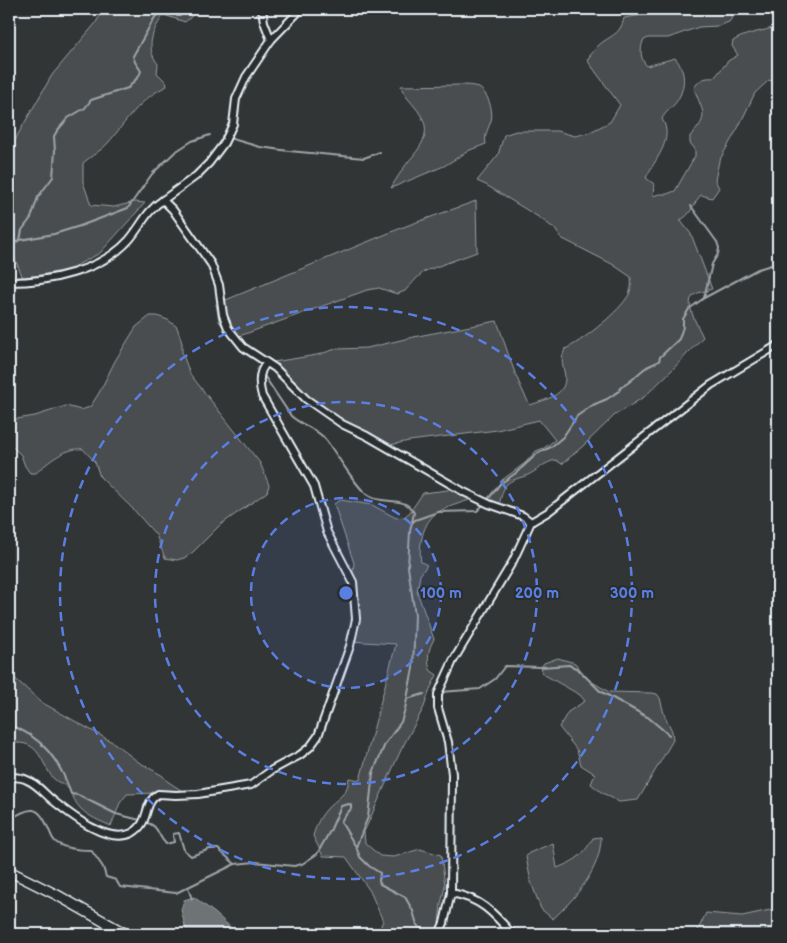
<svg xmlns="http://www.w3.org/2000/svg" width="787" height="943" font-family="'Balsamiq Sans',sans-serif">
<rect width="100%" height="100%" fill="#323536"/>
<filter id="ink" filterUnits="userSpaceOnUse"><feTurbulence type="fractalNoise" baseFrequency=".02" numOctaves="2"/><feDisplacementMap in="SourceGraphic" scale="10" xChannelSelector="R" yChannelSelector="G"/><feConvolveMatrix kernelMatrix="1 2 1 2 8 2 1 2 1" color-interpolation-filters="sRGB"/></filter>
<g filter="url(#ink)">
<g fill="#494d4f" stroke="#989fa4">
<path d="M104 9H195L191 17 185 22 164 15C152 30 145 48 158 64L157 73 166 82 167 86C139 99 127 121 108 143 101 151 91 156 83 163V182L91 205 114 207 135 202 145 203 100 253 79 264 74 269 23 278 9 245V196L13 189 12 176 9 175V157L17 136 52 75 95 24Z"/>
<path d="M676 9H739L729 22 718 26 699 27 668 38H648L643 41C640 50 640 59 647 66L675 58C686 70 686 87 677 101 672 108 665 112 662 119 675 140 654 160 646 178L654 184 653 196 659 194H667L675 191 695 156V149L690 143V136C711 116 702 112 694 88 699 80 704 77 714 78L728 61 738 55 732 46 733 41C747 32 763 32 778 26V87L775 82 769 80 755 93 738 128 719 161 715 180 719 188 712 198 701 195C693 203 691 216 680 220L691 234 712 289C706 291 697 292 693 296 684 304 699 328 703 337L672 370 644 397 615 415 583 446 562 464 556 460C545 462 538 470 528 475 521 478 511 479 506 485 502 490 501 500 498 507L484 503 502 480 525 463 536 451 544 448 555 440 539 420 497 430 409 441 385 446 334 421 267 363 317 355 336 349 367 348 418 336 497 321C507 349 515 379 530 405 547 399 570 395 564 371 562 362 561 358 565 349 580 343 617 313 626 299 631 293 632 285 631 277L612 264 561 238 555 229 540 218 486 185 477 181 498 155 504 135 516 131H557L575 136 588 133 610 122 620 105 587 60C590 56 593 51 597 47 607 36 620 37 624 18Z"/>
<path d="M461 85C466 85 472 85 477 87 488 91 494 111 491 121 488 129 484 136 486 144L470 150 444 166 391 188C396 179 402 170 408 162 420 148 433 133 420 114 414 104 404 97 401 86Z"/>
<path d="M476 201 477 252 425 271 417 278 405 291 397 294 379 288 367 290 231 339 219 321 216 304 406 226Z"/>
<path d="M150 316H157L168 320 177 327 182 343V352L190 374 260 463 269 485 267 492 220 525 193 552 184 558 177 560 165 558 156 535 133 509 100 477 95 462 83 449C66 447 48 462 36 473H30L25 466 21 455 11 445 9 421 11 420 35 416 66 406 81 410 90 407 99 393 115 361 136 327Z"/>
<path d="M452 485 472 499C464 502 444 508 438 512 423 521 418 546 421 562L427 565 420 575 417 592 434 639C428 650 427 657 430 670L437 675 430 689 424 707 401 750 364 832 365 843 380 856 394 857 420 849 441 855 445 886 441 904 438 934H383L381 925 383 921 370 891 346 857 323 856 313 836C316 826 319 818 326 810 336 798 348 796 349 778L360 780 396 644 349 641 352 629 354 606 352 578 354 563 334 504 340 500 372 505 396 518 404 517 410 512 423 493 448 490Z"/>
<path d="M558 658 575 663 589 680 609 692 652 693 657 694 660 698 664 714 672 731 673 740 638 800 619 802 601 792 591 784 595 774 581 765 577 750 559 727 568 712 585 701 580 695 543 674 541 667 544 663Z"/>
<path d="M9 673 41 702 114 743 137 761 163 776 167 781 184 792 127 794 120 803 111 826C100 821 89 817 81 809 75 803 73 796 69 789 65 784 57 783 53 778 41 763 40 742 16 743L9 753Z"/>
<path d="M601 837C601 870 575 898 553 919L541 909 531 882 526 857 529 853 553 843 557 868C575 861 583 856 593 838Z"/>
<path d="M770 910 775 916 778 917V934H696L706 913 742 916Z"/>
</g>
<path fill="#6e7376" stroke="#9fa5aa" d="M194 897 216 914 238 934H187L181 910 184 900Z"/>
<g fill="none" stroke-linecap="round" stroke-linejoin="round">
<g stroke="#9fa5aa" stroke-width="2">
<path d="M222 136 260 147 289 151 364 158 380 152"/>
<path d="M691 206 717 242 719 248 718 254 712 264 704 298"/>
<path d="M20 240 54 234 80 226 128 208 152 174 175 152 192 141 210 135"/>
<path d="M9 246 20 240 22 230 31 218 38 197 53 177 55 151 54 136 57 131 68 118 85 108 91 100 128 88 139 76 141 71 135 62 133 56 155 17C162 11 171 7 177 16H180L183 9"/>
<path d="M263 374 291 416C302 426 318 429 326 440 336 453 357 489 369 496 382 505 406 495 414 513L410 531 408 567 415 615 413 668 405 709 401 722 385 744 373 773 368 817 356 847"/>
<path d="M487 501 500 484 516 473 538 453 551 447 563 437 577 416 593 405 607 399 619 391 621 387C632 382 635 376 644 369 648 366 654 364 659 361L660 357 679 339 683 327V319L689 309 704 298 758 269 778 263"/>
<path d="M412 523 415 520 438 512 477 511 484 504"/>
<path d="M441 692 480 689 495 679 505 666 541 667 569 665 578 669 600 691 649 718 669 735"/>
<path d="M407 699 424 694"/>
<path d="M9 725C41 735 61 762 71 794L78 795 116 814 140 820"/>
<path d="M9 820C30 806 39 804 49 830 51 834 52 840 57 843 66 849 80 850 91 850L103 867 106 877 116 880 120 887 176 893 235 864 255 862 294 866 302 864 317 854 330 831 341 806 349 804 351 805V809L343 818 341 822 356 847 360 857 369 866 380 873 379 881 380 884 405 897 413 911 417 925 427 934"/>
<path d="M145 822C160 826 156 834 166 844L174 842 173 834 179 833 184 850 191 856 210 849H218L235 864"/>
<path d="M188 888 192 899"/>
</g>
<defs>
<g id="street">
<path d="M262 9 264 22 271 40"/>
<path d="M163 200 196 176 209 163 224 143 233 124 236 99 246 77 271 40 301 9"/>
<path d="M9 282C49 282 101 271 129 240 141 226 147 210 163 200L173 210 211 264 219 285 223 315 228 328 243 347 275 368 306 399 342 424 367 436 464 492 489 504 523 516 531 522 548 512 711 385 778 345"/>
<path d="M9 777C15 777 22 777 27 780 37 784 44 793 51 799 70 814 107 845 132 833 151 823 142 804 158 794L176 795 198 794 251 785 272 770 300 755 310 747 318 736 350 646 356 619 353 582 327 532 314 486 262 396C259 385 258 371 267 363"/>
<path d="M451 893C480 898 493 912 512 934"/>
<path d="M439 934 444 923 451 893 452 774 448 742 438 708V694L453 661 513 561 531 522"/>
</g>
<path id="secondary" d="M9 871 57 895 126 934"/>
</defs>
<use href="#street" stroke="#e8f1f8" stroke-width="10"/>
<use href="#secondary" stroke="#e8f1f8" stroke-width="12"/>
<use href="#street" stroke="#2a2d2e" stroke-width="6"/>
<use href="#secondary" stroke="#2a2d2e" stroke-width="9"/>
</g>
</g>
<circle cx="346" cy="593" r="95" fill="#5a7fe2" fill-opacity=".12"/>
<g fill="none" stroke="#5a7fe2" stroke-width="2.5" stroke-dasharray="9 6">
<circle cx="346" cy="593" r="95"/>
<circle cx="346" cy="593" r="191"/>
<circle cx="346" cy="593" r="286"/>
</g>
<circle cx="346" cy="593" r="8" fill="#5a7fe2" stroke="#2a2d2e" stroke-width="2.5"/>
<g font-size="15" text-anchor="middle" font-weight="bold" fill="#5a7fe2" stroke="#2a2d2e" stroke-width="4" stroke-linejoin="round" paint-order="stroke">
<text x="441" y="598">100 m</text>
<text x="537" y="598">200 m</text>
<text x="632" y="598">300 m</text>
</g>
<rect width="787" height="943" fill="none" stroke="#2a2d2e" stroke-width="30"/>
<rect x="15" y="15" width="757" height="913" fill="none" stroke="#e8f1f8" stroke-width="2" filter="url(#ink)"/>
</svg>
